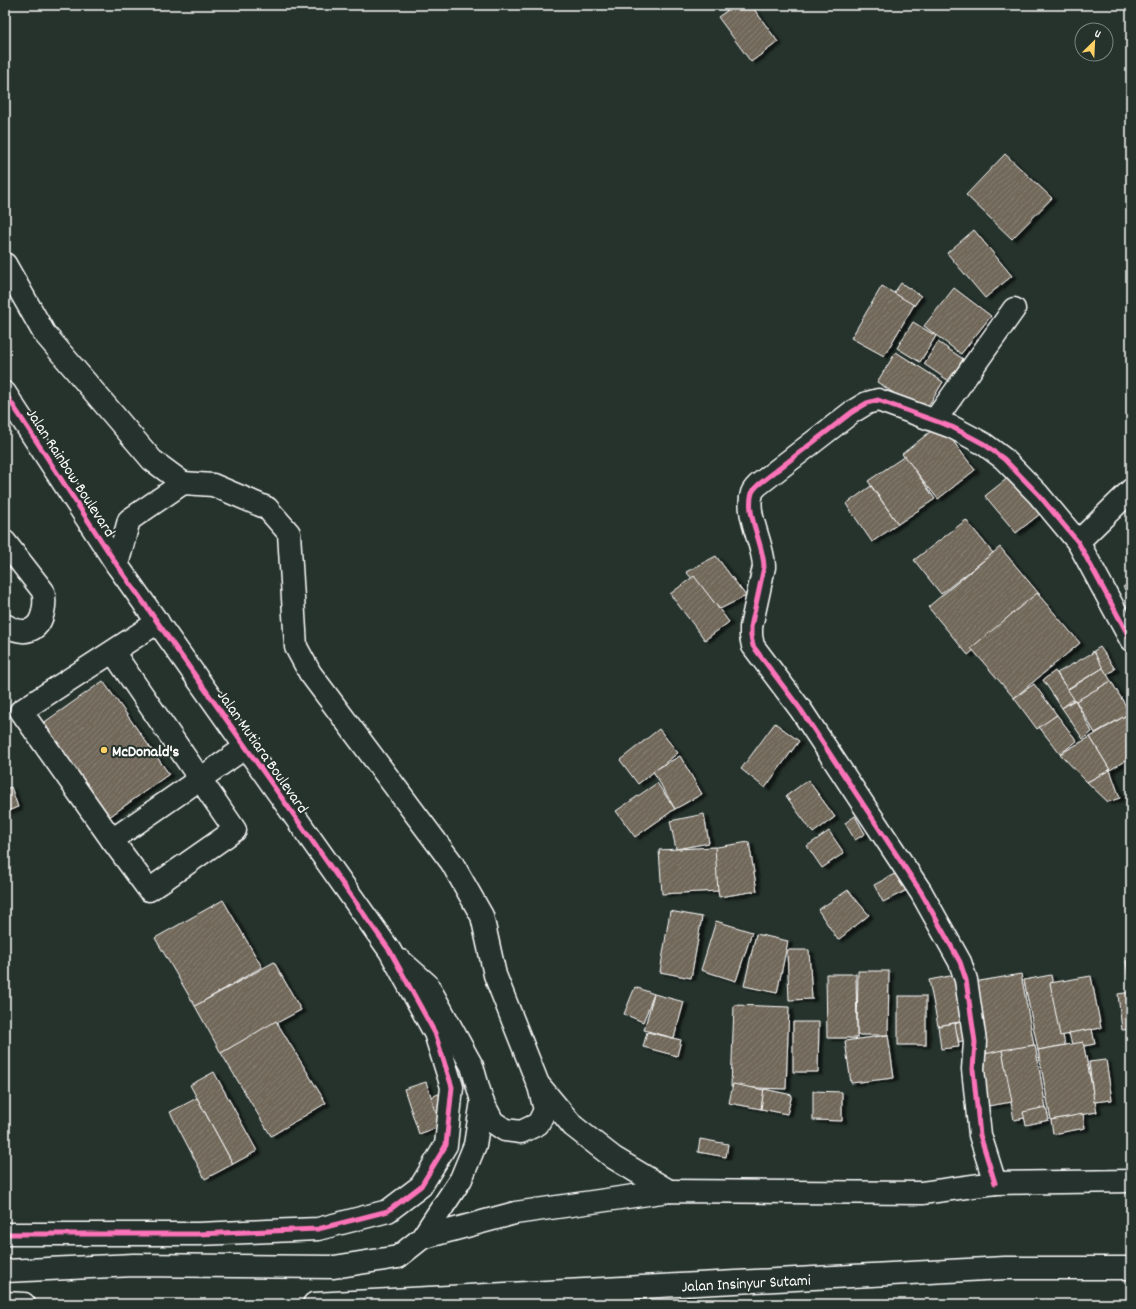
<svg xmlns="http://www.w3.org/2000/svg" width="1136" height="1309" font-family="Dekko,sans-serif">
<defs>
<pattern id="building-hatch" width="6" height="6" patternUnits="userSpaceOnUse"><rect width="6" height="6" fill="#71685a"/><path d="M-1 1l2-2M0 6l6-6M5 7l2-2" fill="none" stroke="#867f73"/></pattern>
<filter id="shadow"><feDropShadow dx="4.5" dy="2.5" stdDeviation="1" flood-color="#0009"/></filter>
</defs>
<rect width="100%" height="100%" fill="#26332d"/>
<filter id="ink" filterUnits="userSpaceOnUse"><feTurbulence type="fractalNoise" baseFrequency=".025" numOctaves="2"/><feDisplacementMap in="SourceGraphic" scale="8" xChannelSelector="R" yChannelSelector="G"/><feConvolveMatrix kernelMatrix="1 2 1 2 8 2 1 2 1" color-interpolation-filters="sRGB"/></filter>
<g filter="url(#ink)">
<g fill="url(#building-hatch)" stroke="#fff" filter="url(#shadow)">
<path d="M735 5H751L778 42 751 62 718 17Z"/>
<path d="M1005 154 1052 198 1012 239 966 195Z"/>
<path d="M974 230 1012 276 985 298 947 253Z"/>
<path d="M901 283 921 296 914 306 894 293Z"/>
<path d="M882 286 914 305 884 356 851 338Z"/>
<path d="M954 288 991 316 961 354 924 326Z"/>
<path d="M913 322 936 336 920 362 897 348Z"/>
<path d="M938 342 963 359 949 381 924 364Z"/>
<path d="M896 352 943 382 924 413 877 382Z"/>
<path d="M940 424 975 470 938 499 902 454Z"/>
<path d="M905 456 935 499 898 524 868 481Z"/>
<path d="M1009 477 1040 514 1016 533 985 496Z"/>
<path d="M871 486 898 524 872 542 846 504Z"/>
<path d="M966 520 993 553 941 594 914 560Z"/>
<path d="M1000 547 1040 595 968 655 928 607Z"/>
<path d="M716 556 746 596 720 609 686 572Z"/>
<path d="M694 576 729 622 705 640 670 594Z"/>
<path d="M1131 582V598L1123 587Z"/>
<path d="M1037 593 1080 643 1014 698 971 648Z"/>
<path d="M1100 647 1115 669 1107 675 1092 652Z"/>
<path d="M1094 652 1103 668 1067 689 1057 673Z"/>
<path d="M1103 668 1111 681 1075 702 1067 690Z"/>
<path d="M1055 671 1074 699 1062 708 1043 680Z"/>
<path d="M103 681 169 774 105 820 39 726Z"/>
<path d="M1111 681 1130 713 1095 733 1076 701Z"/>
<path d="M1034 684 1057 715 1037 729 1014 698Z"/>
<path d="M1075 700 1092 732 1083 739 1062 708Z"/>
<path d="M1130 713 1131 715V757L1110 770 1090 737Z"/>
<path d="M1057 715 1077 741 1060 754 1039 727Z"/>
<path d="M775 723 799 741 765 788 741 769Z"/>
<path d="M659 729 678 753 638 784 620 760Z"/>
<path d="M1090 737 1110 770 1087 782 1060 754Z"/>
<path d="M680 756 702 794 675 809 653 771Z"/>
<path d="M1110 770 1120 798 1108 802 1087 782Z"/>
<path d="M808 780 835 817 813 833 786 796Z"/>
<path d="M657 783 675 809 635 837 616 811Z"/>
<path d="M11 787 18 807 5 812V789Z"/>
<path d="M704 814 709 843 676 849 670 821Z"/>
<path d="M855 816 865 834 855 840 845 823Z"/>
<path d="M829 831 844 853 822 868 807 846Z"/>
<path d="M749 842 757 891 719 897 711 848Z"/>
<path d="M715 847 718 891 662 894 659 850Z"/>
<path d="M900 871 909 889 883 902 874 885Z"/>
<path d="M848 890 869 915 838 940 818 910Z"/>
<path d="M223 900 262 967 195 1006 155 938Z"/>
<path d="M670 911 702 917 691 978 660 972Z"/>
<path d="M716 921 752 932 736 981 701 970Z"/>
<path d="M756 934 788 941 777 993 744 986Z"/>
<path d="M787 950H809L812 999 789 1000Z"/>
<path d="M1131 960V975H1128L1126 961Z"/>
<path d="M274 962 301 1010 221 1053 195 1006Z"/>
<path d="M858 971H889L888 1035H857Z"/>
<path d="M826 974H856L857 1038H827Z"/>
<path d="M960 974 969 1020 938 1026 929 980Z"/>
<path d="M1021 974 1034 1045 987 1054 974 982Z"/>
<path d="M1051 975 1065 1045 1038 1050 1024 980Z"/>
<path d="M1091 976 1101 1028 1060 1036 1050 983Z"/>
<path d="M635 987 654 994 643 1022 624 1014Z"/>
<path d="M1131 992V1029L1122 1030 1118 994Z"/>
<path d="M654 994 684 1002 674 1038 644 1030Z"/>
<rect x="898" y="996" width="28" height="49"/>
<path d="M734 1005 789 1007 786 1089 731 1087Z"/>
<path d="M969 1020 974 1037 959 1042 954 1024Z"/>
<path d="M276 1021 326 1103 271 1136 221 1053Z"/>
<path d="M793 1022H819L818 1072H793Z"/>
<path d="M955 1023 959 1047 941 1049 938 1026Z"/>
<path d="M1092 1029 1095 1044 1073 1048 1069 1033Z"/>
<path d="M647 1032 681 1040 677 1056 643 1047Z"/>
<path d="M888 1035 894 1078 851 1083 845 1041Z"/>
<path d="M1083 1042 1097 1112 1051 1120 1038 1050Z"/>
<path d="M1035 1045 1047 1114 1014 1120 1002 1050Z"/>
<path d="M1002 1050 1012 1102 988 1106 977 1056Z"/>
<path d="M1106 1060 1112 1100 1094 1102 1089 1062Z"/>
<path d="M214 1072 257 1151 233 1164 190 1085Z"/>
<path d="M426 1082 442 1126 419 1134 404 1089Z"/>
<path d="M733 1084 764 1090 761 1109 729 1103Z"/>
<path d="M764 1089 792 1095 787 1114 761 1109Z"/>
<path d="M813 1091 842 1092V1121L813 1120Z"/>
<path d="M441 1093 438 1118 431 1097Z"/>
<path d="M197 1098 233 1164 205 1179 170 1112Z"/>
<path d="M1046 1107 1049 1120 1026 1125 1023 1112Z"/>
<path d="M1083 1114 1085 1128 1053 1134 1051 1120Z"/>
<path d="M700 1139 728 1144 726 1157 698 1152Z"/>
</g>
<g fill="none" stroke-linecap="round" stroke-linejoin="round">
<defs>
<g id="minor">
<path d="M5 264 44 333 152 460 183 483"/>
<path d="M5 393 117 565 390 951 435 1033 452 1087 446 1145 421 1186 388 1211 318 1229 198 1234H5"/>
<path d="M935 420 1014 309"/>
<path d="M183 483 213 485 267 508 289 533 296 647 310 673 452 863 482 916 495 975 538 1084 573 1126 614 1158 669 1191"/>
<path d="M5 542 43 591C46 602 44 625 30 630 22 633 12 629 5 625"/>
<path d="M1078 542 1131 490"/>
<path d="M117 565 129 520 183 483"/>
<path d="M113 652 235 830 149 890 112 840 246 747"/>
<path d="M112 840 21 711 158 622"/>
<path d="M401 961 427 984 472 1066 482 1101 493 1122 505 1130 521 1132 538 1124 545 1110 539 1086"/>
<path d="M995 1183 980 1135 973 1069 975 1042 966 980 960 962 921 892 801 710 753 646 751 636V627L764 567C764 545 745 514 752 493 753 490 756 487 758 485L852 412 867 403 878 400 952 427 984 444 1004 459 1038 494 1078 542 1131 640"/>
<path d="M422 1238 515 1213 669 1191 922 1193 995 1183 1131 1181"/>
<path d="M398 1257 422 1238 461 1179 475 1145 482 1101"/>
</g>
<g id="highway">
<path d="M5 1271 134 1265 334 1267 398 1257"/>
<path d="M5 1303 24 1304"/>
<path d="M314 1304 1005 1268H1131"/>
</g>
</defs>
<use href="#minor" stroke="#fff" stroke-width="25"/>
<use href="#highway" stroke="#fff" stroke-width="25"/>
<use href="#minor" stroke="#26332d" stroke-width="22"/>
<use href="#highway" stroke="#26332d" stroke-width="22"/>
<defs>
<g id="cycleway">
<path d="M5 393 117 565 390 951 435 1033 452 1087 446 1145 421 1186 388 1211 318 1229 198 1234H5"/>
<path d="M995 1183 980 1135 973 1069 975 1042 966 980 960 962 921 892 801 710 753 646 751 636V627L764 567C764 545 745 514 752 493 753 490 756 487 758 485L852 412 867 403 878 400 952 427 984 444 1004 459 1038 494 1078 542 1131 640"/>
</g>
</defs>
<use href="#cycleway" stroke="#26332d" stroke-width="8"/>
<use href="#cycleway" stroke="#fb73b8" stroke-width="5"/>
</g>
</g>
<circle fill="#ffd166" stroke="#26332d" stroke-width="1.5" cx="104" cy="750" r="4"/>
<g text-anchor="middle" stroke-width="4" stroke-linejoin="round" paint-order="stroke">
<g font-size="16" fill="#fff" stroke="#26332d">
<text transform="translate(72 472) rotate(57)" y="6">Jalan Rainbow Boulevard</text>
<text transform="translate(264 751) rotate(55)" y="6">Jalan Mutiara Boulevard</text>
<text transform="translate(746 1282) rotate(-3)" y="6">Jalan Insinyur Sutami</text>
</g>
<g font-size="16" font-weight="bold" fill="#fff" stroke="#26332d" text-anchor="start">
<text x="112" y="756">McDonald's</text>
</g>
</g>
<rect width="1136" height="1309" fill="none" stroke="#26332d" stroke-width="20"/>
<rect x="10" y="10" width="1116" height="1289" fill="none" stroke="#fff" stroke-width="1.5" filter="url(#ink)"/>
<g transform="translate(1094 42) rotate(24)"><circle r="19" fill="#26332d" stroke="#7d8581"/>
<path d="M0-3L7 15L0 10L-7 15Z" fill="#ffd166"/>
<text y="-6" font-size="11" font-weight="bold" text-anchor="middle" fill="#ffffff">U</text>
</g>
</svg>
